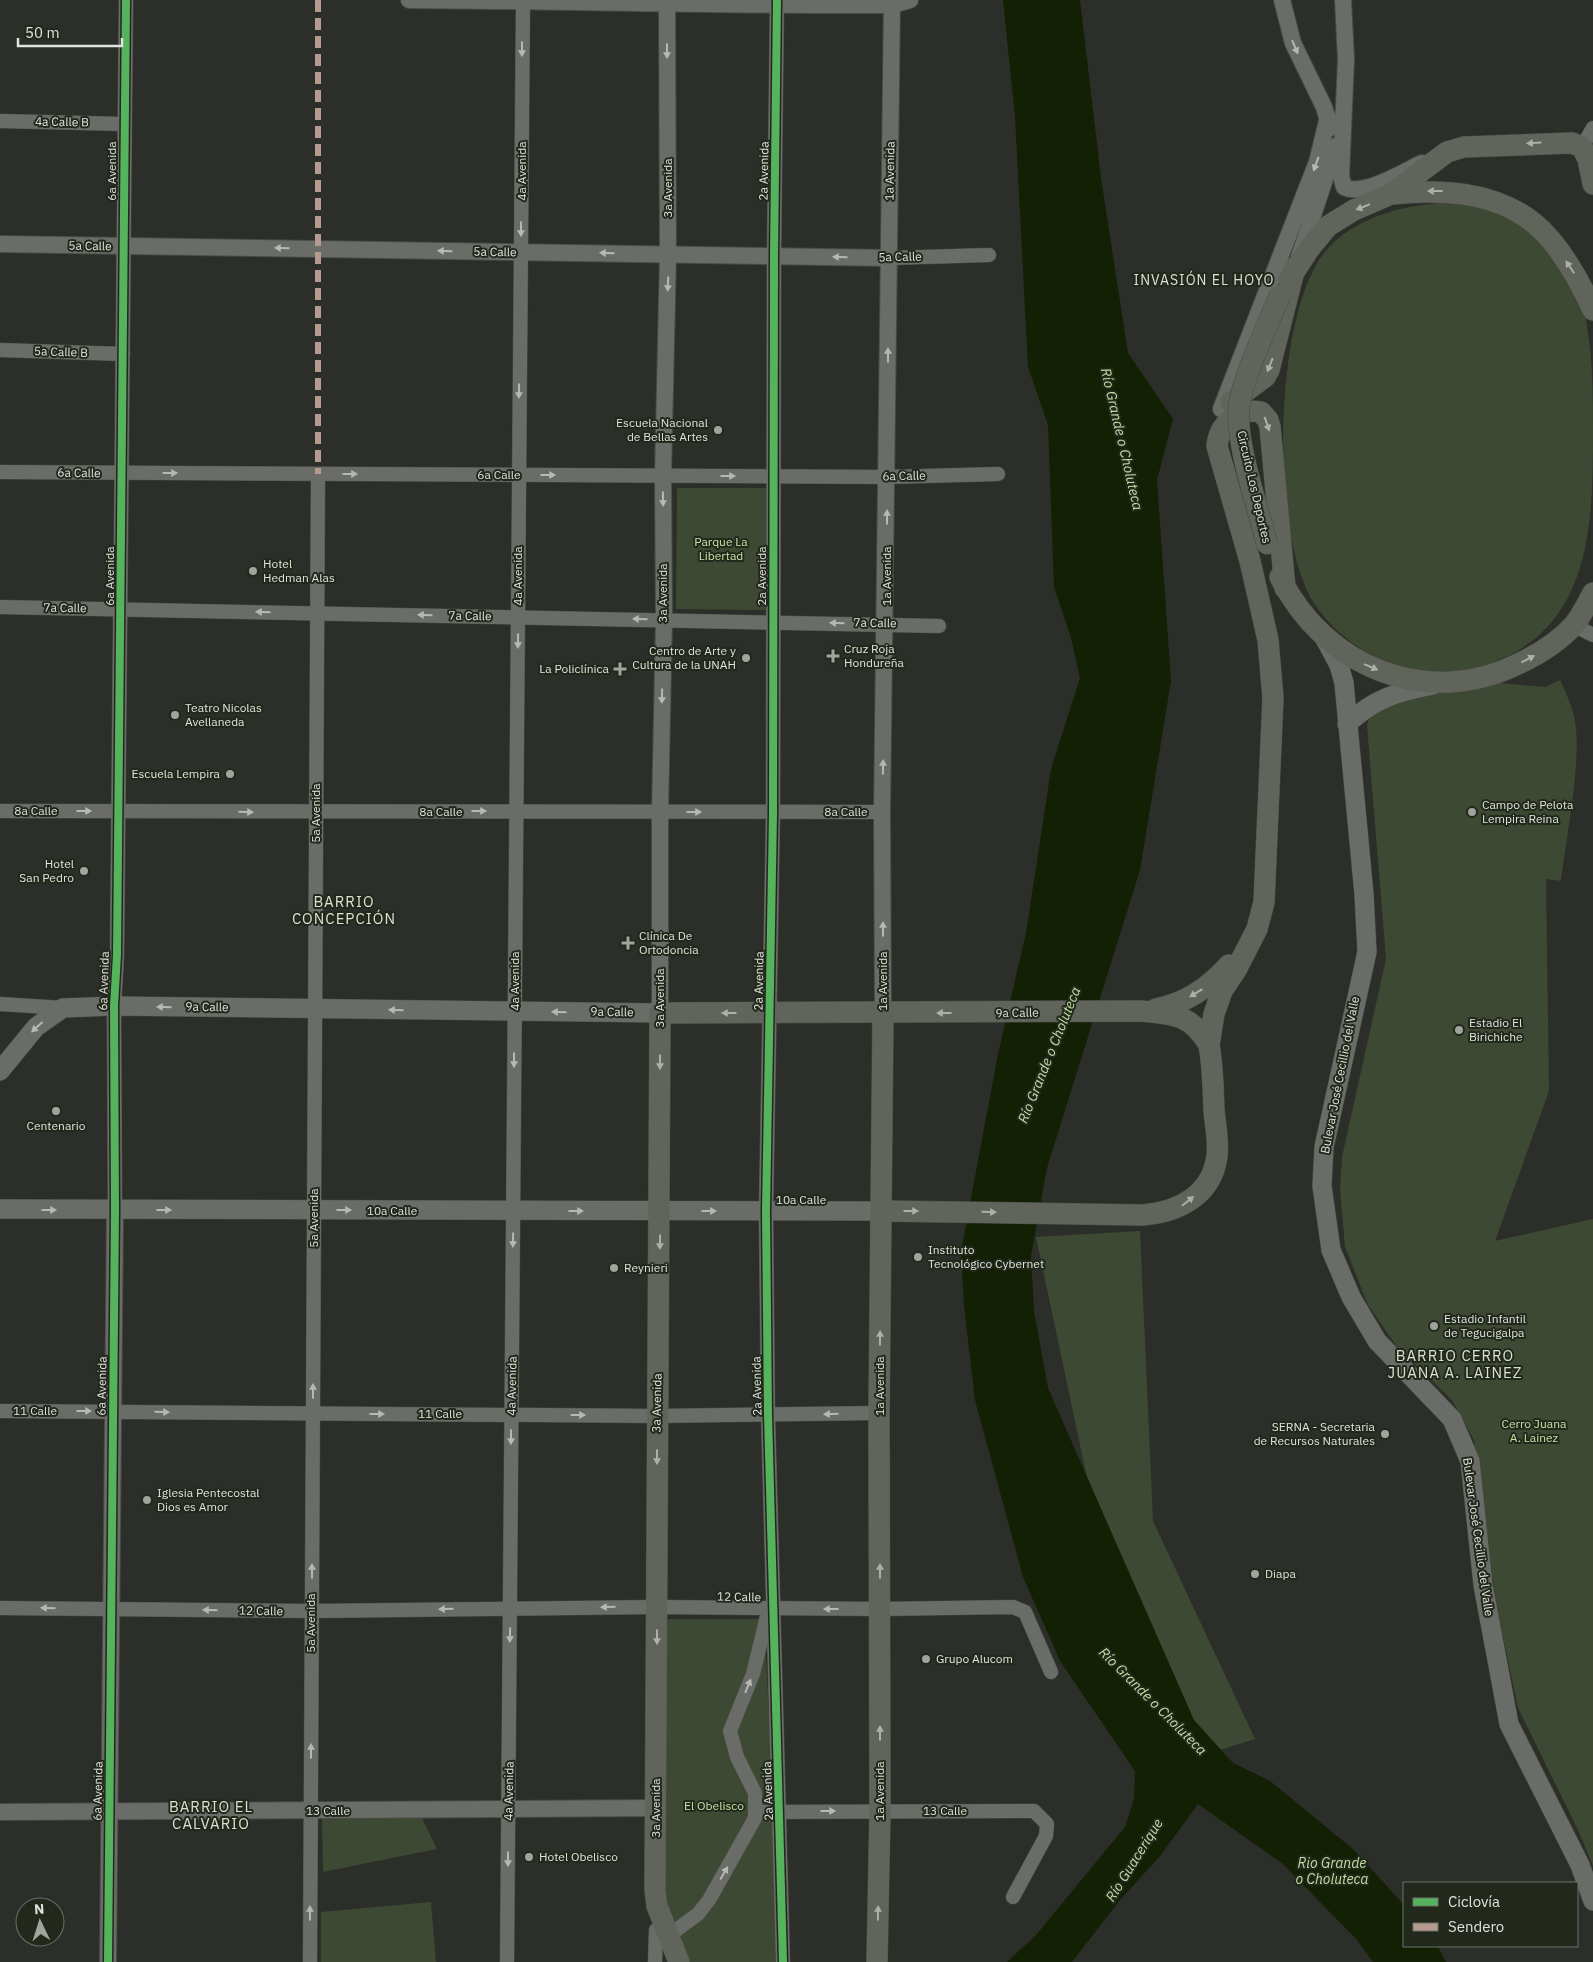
<svg xmlns="http://www.w3.org/2000/svg" width="1593" height="1962" font-family="'IBM Plex Sans',sans-serif">
<rect width="100%" height="100%" fill="#2c2e29"/>
<g fill="#3e4933">
<path d="M1439 203C1474 204 1494 210 1524 227 1529 230 1537 232 1541 236 1548 243 1554 255 1559 264 1566 276 1577 289 1582 302 1585 309 1586 319 1587 327 1593 361 1593 396 1593 430 1593 517 1593 620 1501 659 1485 666 1469 672 1452 673 1398 675 1344 649 1314 603 1270 535 1273 318 1324 253 1350 220 1398 206 1439 203Z"/>
<path d="M677 488H766V610L676 609Z"/>
<path d="M1560 680C1566 693 1572 706 1575 720 1582 762 1566 837 1561 881L1546 879 1549 1091 1495 1241 1593 1219V1866L1579 1832 1518 1708 1496 1603 1474 1440 1452 1400 1397 1347 1368 1305 1345 1247 1340 1188 1342 1157 1386 959 1367 725 1372 709 1423 692 1499 683 1545 687Z"/>
<path d="M1140 1231 1153 1521 1255 1739 1207 1754 1098 1530 1036 1237Z"/>
<path d="M666 1619H764L782 1962H675L656 1808Z"/>
<path d="M322 1816 422 1818 437 1849 323 1872Z"/>
<path d="M431 1902 436 1962H321V1912Z"/>
</g>
<path fill="#132004" d="M1003 0H1080L1101 178 1128 353 1173 419 1157 480 1171 681 1140 870 1047 1168 1031 1256 1034 1311 1048 1388 1194 1720 1233 1763 1270 1781 1353 1849 1404 1905V1946H1438L1446 1962H1373L1357 1940 1283 1864 1198 1804 1160 1856 1120 1900 1072 1962H1007L1036 1935 1125 1827 1134 1799 1135 1771 1060 1661 1023 1577 975 1400 964 1306 961 1252 998 1054 1026 933 1051 769 1080 678 1071 638 1054 587 1048 425 1028 367 1015 117Z"/>
<g fill="none" stroke-linecap="round" stroke-linejoin="round">
<defs>
<g id="minor">
<path d="M777 0 774 256 773 813 766 1211 768 1415 783 1962"/>
<path d="M0 121 124 124"/>
<path d="M1582 147 1593 128"/>
<path d="M889 258 989 255"/>
<path d="M0 350 123 354"/>
<path d="M0 472 887 477 998 474"/>
<path d="M0 607 939 626"/>
<path d="M1573 625 1593 635"/>
<path d="M0 811 882 812"/>
<path d="M0 1004 63 1008"/>
<path d="M115 1210 114 1006 117 955 126 0"/>
<path d="M0 1411 657 1416 879 1413"/>
<path d="M0 1608 311 1611 657 1607 880 1609 1013 1607 1025 1612 1051 1672"/>
<path d="M756 1812 1034 1811 1047 1824 1046 1836 1013 1897"/>
<path d="M656 1937 668 1936 698 1914 709 1900 755 1818V1793L737 1757 730 1731 753 1674 767 1616"/>
<path d="M310 1962 318 474"/>
<path d="M507 1962 523 0"/>
<path d="M655 1962 656 1930"/>
</g>
<g id="tertiary">
<path d="M409 0C570 1 731 6 892 5L910 0"/>
<path d="M1282 0 1293 43 1324 107 1330 128"/>
<path d="M1343 0 1346 59 1341 176 1344 187C1363 197 1403 172 1422 163"/>
<path d="M0 244 889 258"/>
<path d="M1299 257 1336 146"/>
<path d="M1221 409 1317 162 1328 117"/>
<path d="M660 1013V812L664 619 663 476 668 254 667 0"/>
<path d="M883 1013 882 812 892 0"/>
<path d="M0 1812 656 1808"/>
<path d="M108 1962 115 1210"/>
</g>
<g id="secondary">
<path d="M1324 637 1339 665 1344 683 1364 894 1367 952 1324 1147 1322 1186 1331 1250 1351 1297 1377 1341 1452 1419 1470 1461 1483 1585 1509 1724 1580 1865 1593 1901"/>
<path d="M1347 724C1375 698 1397 692 1433 685"/>
<path d="M0 1071 36 1027 63 1008 114 1006 660 1013"/>
<path d="M0 1209 881 1211"/>
</g>
<g id="primary">
<path d="M1392 194C1441 189 1495 191 1535 224 1559 244 1580 282 1593 310"/>
<path d="M1289 280 1309 249 1328 226 1354 210 1391 194 1447 152 1464 147 1572 143 1582 147 1588 159 1593 184"/>
<path d="M1231 402 1265 377 1269 370 1295 267"/>
<path d="M1280 577C1324 667 1428 710 1520 663 1539 654 1559 641 1573 626 1581 617 1587 604 1593 593"/>
<path d="M1156 1009C1186 1003 1208 988 1229 965"/>
<path d="M1209 1045 1214 1014 1222 991 1236 970 1257 929 1264 902 1273 698 1268 640 1250 561 1217 446C1219 424 1238 408 1261 412L1268 420 1270 427 1285 588"/>
<path d="M679 1962 657 1906 655 1890 660 1013 1141 1011C1173 1014 1191 1014 1209 1045 1213 1066 1213 1088 1214 1110 1215 1124 1219 1141 1217 1156 1212 1195 1179 1212 1143 1215L881 1211"/>
<path d="M877 1962 880 1811 879 1413 883 1013"/>
</g>
</defs>
<use href="#minor" stroke="#494c46" stroke-width="15"/>
<use href="#tertiary" stroke="#494c46" stroke-width="18"/>
<use href="#secondary" stroke="#494c46" stroke-width="20"/>
<use href="#primary" stroke="#494c46" stroke-width="22"/>
<use href="#minor" stroke="#6a6c68" stroke-width="14"/>
<use href="#tertiary" stroke="#6a6c68" stroke-width="16"/>
<use href="#secondary" stroke="#6a6c68" stroke-width="19"/>
<use href="#primary" stroke="#60645b" stroke-width="21"/>
<defs>
<path id="primary-bridge" d="M1267 544C1258 507 1235 443 1239 406 1243 376 1268 325 1280 295"/>
</defs>
<use href="#primary-bridge" stroke="#494c46" stroke-width="22" stroke-linecap="butt"/>
<use href="#primary-bridge" stroke="#60645b" stroke-width="21"/>
<path stroke="#b69a8f" stroke-width="6" stroke-dasharray="12 6" stroke-linecap="butt" d="M318 0V474"/>
<defs>
<g id="cycleway">
<path d="M777 0 774 256 773 813 766 1211 768 1415 783 1962"/>
<path d="M108 1962 115 1210 114 1006 117 955 126 0"/>
</g>
</defs>
<use href="#cycleway" stroke="#22281c" stroke-width="11"/>
<use href="#cycleway" stroke="#56b35d" stroke-width="8"/>
</g>
<defs><path id="oneway-solid" d="M-6-.8H1V-3.2L6.5 0L1 3.2V.8H-6Z" transform="scale(1.25)"/></defs>
<g fill="#b6b9b3">
<use href="#oneway-solid" transform="translate(1295 47) rotate(67)"/>
<use href="#oneway-solid" transform="translate(522 49) rotate(90)"/>
<use href="#oneway-solid" transform="translate(667 51) rotate(90)"/>
<use href="#oneway-solid" transform="translate(1316 164) rotate(110)"/>
<use href="#oneway-solid" transform="translate(521 229) rotate(90)"/>
<use href="#oneway-solid" transform="translate(282 248) rotate(-179)"/>
<use href="#oneway-solid" transform="translate(445 251) rotate(-179)"/>
<use href="#oneway-solid" transform="translate(607 253) rotate(-179)"/>
<use href="#oneway-solid" transform="translate(840 257) rotate(-179)"/>
<use href="#oneway-solid" transform="translate(668 284) rotate(92)"/>
<use href="#oneway-solid" transform="translate(888 355) rotate(-90)"/>
<use href="#oneway-solid" transform="translate(519 391) rotate(91)"/>
<use href="#oneway-solid" transform="translate(170 473)"/>
<use href="#oneway-solid" transform="translate(350 474)"/>
<use href="#oneway-solid" transform="translate(548 475)"/>
<use href="#oneway-solid" transform="translate(728 476)"/>
<use href="#oneway-solid" transform="translate(663 499) rotate(89)"/>
<use href="#oneway-solid" transform="translate(887 517) rotate(-90)"/>
<use href="#oneway-solid" transform="translate(263 612) rotate(-179)"/>
<use href="#oneway-solid" transform="translate(425 615) rotate(-179)"/>
<use href="#oneway-solid" transform="translate(640 619) rotate(-179)"/>
<use href="#oneway-solid" transform="translate(837 623) rotate(-179)"/>
<use href="#oneway-solid" transform="translate(518 641) rotate(91)"/>
<use href="#oneway-solid" transform="translate(662 696) rotate(91)"/>
<use href="#oneway-solid" transform="translate(883 767) rotate(-89)"/>
<use href="#oneway-solid" transform="translate(84 811)"/>
<use href="#oneway-solid" transform="translate(479 811)"/>
<use href="#oneway-solid" transform="translate(246 812) rotate(1)"/>
<use href="#oneway-solid" transform="translate(694 812)"/>
<use href="#oneway-solid" transform="translate(883 929) rotate(-90)"/>
<use href="#oneway-solid" transform="translate(164 1007) rotate(-179)"/>
<use href="#oneway-solid" transform="translate(396 1010) rotate(-179)"/>
<use href="#oneway-solid" transform="translate(559 1012) rotate(-179)"/>
<use href="#oneway-solid" transform="translate(37 1027) rotate(138)"/>
<use href="#oneway-solid" transform="translate(514 1060) rotate(90)"/>
<use href="#oneway-solid" transform="translate(49 1210)"/>
<use href="#oneway-solid" transform="translate(164 1210)"/>
<use href="#oneway-solid" transform="translate(344 1210)"/>
<use href="#oneway-solid" transform="translate(576 1211)"/>
<use href="#oneway-solid" transform="translate(709 1211)"/>
<use href="#oneway-solid" transform="translate(513 1240) rotate(91)"/>
<use href="#oneway-solid" transform="translate(313 1391) rotate(-90)"/>
<use href="#oneway-solid" transform="translate(84 1411)"/>
<use href="#oneway-solid" transform="translate(162 1412) rotate(1)"/>
<use href="#oneway-solid" transform="translate(377 1414)"/>
<use href="#oneway-solid" transform="translate(831 1414) rotate(179)"/>
<use href="#oneway-solid" transform="translate(578 1415)"/>
<use href="#oneway-solid" transform="translate(511 1437) rotate(90)"/>
<use href="#oneway-solid" transform="translate(312 1571) rotate(-90)"/>
<use href="#oneway-solid" transform="translate(608 1607) rotate(179)"/>
<use href="#oneway-solid" transform="translate(48 1608) rotate(-179)"/>
<use href="#oneway-solid" transform="translate(446 1609) rotate(179)"/>
<use href="#oneway-solid" transform="translate(831 1609) rotate(-180)"/>
<use href="#oneway-solid" transform="translate(210 1610) rotate(-179)"/>
<use href="#oneway-solid" transform="translate(510 1635) rotate(91)"/>
<use href="#oneway-solid" transform="translate(748 1686) rotate(-68)"/>
<use href="#oneway-solid" transform="translate(311 1751) rotate(-90)"/>
<use href="#oneway-solid" transform="translate(828 1811)"/>
<use href="#oneway-solid" transform="translate(508 1859) rotate(90)"/>
<use href="#oneway-solid" transform="translate(724 1873) rotate(-60)"/>
<use href="#oneway-solid" transform="translate(310 1913) rotate(-90)"/>
</g>
<g fill="#acb0a8">
<use href="#oneway-solid" transform="translate(1534 143) rotate(177)"/>
<use href="#oneway-solid" transform="translate(1435 191) rotate(-180)"/>
<use href="#oneway-solid" transform="translate(1363 207) rotate(158)"/>
<use href="#oneway-solid" transform="translate(1570 267) rotate(-124)"/>
<use href="#oneway-solid" transform="translate(1270 365) rotate(111)"/>
<use href="#oneway-solid" transform="translate(1267 424) rotate(71)"/>
<use href="#oneway-solid" transform="translate(1528 659) rotate(-27)"/>
<use href="#oneway-solid" transform="translate(1371 667) rotate(23)"/>
<use href="#oneway-solid" transform="translate(1196 993) rotate(149)"/>
<use href="#oneway-solid" transform="translate(729 1013) rotate(-180)"/>
<use href="#oneway-solid" transform="translate(944 1013) rotate(-180)"/>
<use href="#oneway-solid" transform="translate(660 1062) rotate(90)"/>
<use href="#oneway-solid" transform="translate(1188 1201) rotate(-39)"/>
<use href="#oneway-solid" transform="translate(911 1211)"/>
<use href="#oneway-solid" transform="translate(989 1212) rotate(1)"/>
<use href="#oneway-solid" transform="translate(660 1242) rotate(91)"/>
<use href="#oneway-solid" transform="translate(880 1338) rotate(-89)"/>
<use href="#oneway-solid" transform="translate(657 1457) rotate(90)"/>
<use href="#oneway-solid" transform="translate(880 1571) rotate(-90)"/>
<use href="#oneway-solid" transform="translate(657 1637) rotate(90)"/>
<use href="#oneway-solid" transform="translate(880 1733) rotate(-90)"/>
<use href="#oneway-solid" transform="translate(878 1913) rotate(-89)"/>
</g>
<g fill="#a0a49d" stroke="#22281c" stroke-width="2">
<circle cx="718" cy="430" r="5"/>
<circle cx="253" cy="571" r="5"/>
<path d="M830.5 648.5h5v5h5v5h-5v5h-5v-5h-5v-5h5z"/>
<circle cx="746" cy="658" r="5"/>
<path d="M617.5 661.5h5v5h5v5h-5v5h-5v-5h-5v-5h5z"/>
<circle cx="175" cy="715" r="5"/>
<circle cx="230" cy="774" r="5"/>
<circle cx="1472" cy="812" r="5"/>
<circle cx="84" cy="871" r="5"/>
<path d="M625.5 935.5h5v5h5v5h-5v5h-5v-5h-5v-5h5z"/>
<circle cx="1459" cy="1030" r="5"/>
<circle cx="56" cy="1111" r="5"/>
<circle cx="918" cy="1257" r="5"/>
<circle cx="614" cy="1268" r="5"/>
<circle cx="1434" cy="1326" r="5"/>
<circle cx="1385" cy="1434" r="5"/>
<circle cx="147" cy="1500" r="5"/>
<circle cx="1255" cy="1574" r="5"/>
<circle cx="926" cy="1659" r="5"/>
<circle cx="529" cy="1857" r="5"/>
</g>
<g text-anchor="middle" stroke-width="4" stroke-linejoin="round" paint-order="stroke">
<g font-size="12" fill="#dfe3dc" stroke="#22281c">
<text transform="translate(62 122) rotate(1)" y="4">4a Calle B</text>
<text transform="translate(112 171) rotate(-90)" y="4">6a Avenida</text>
<text transform="translate(522 171) rotate(-90)" y="4">4a Avenida</text>
<text transform="translate(764 171) rotate(-89)" y="4">2a Avenida</text>
<text transform="translate(890 171) rotate(-89)" y="4">1a Avenida</text>
<text transform="translate(668 188) rotate(-90)" y="4">3a Avenida</text>
<text transform="translate(90 246) rotate(1)" y="4">5a Calle</text>
<text transform="translate(495 252) rotate(1)" y="4">5a Calle</text>
<text transform="translate(900 257) rotate(-1)" y="4">5a Calle</text>
<text transform="translate(61 352) rotate(2)" y="4">5a Calle B</text>
<text transform="translate(79 473) rotate(1)" y="4">6a Calle</text>
<text x="499" y="479">6a Calle</text>
<text transform="translate(904 476) rotate(-1)" y="4">6a Calle</text>
<text transform="translate(1254 487) rotate(77)" y="4">Circuito Los Deportes</text>
<text transform="translate(110 576) rotate(-90)" y="4">6a Avenida</text>
<text transform="translate(518 576) rotate(-90)" y="4">4a Avenida</text>
<text transform="translate(762 576) rotate(-90)" y="4">2a Avenida</text>
<text transform="translate(887 576) rotate(-90)" y="4">1a Avenida</text>
<text transform="translate(663 593) rotate(-90)" y="4">3a Avenida</text>
<text transform="translate(65 608) rotate(1)" y="4">7a Calle</text>
<text transform="translate(470 616) rotate(1)" y="4">7a Calle</text>
<text transform="translate(875 623) rotate(1)" y="4">7a Calle</text>
<text x="36" y="815">8a Calle</text>
<text x="441" y="816">8a Calle</text>
<text x="846" y="816">8a Calle</text>
<text transform="translate(316 813) rotate(-90)" y="4">5a Avenida</text>
<text transform="translate(104 981) rotate(-88)" y="4">6a Avenida</text>
<text transform="translate(515 981) rotate(-90)" y="4">4a Avenida</text>
<text transform="translate(759 981) rotate(-89)" y="4">2a Avenida</text>
<text transform="translate(883 981) rotate(-90)" y="4">1a Avenida</text>
<text transform="translate(660 998) rotate(-90)" y="4">3a Avenida</text>
<text transform="translate(207 1007) rotate(1)" y="4">9a Calle</text>
<text transform="translate(612 1012) rotate(1)" y="4">9a Calle</text>
<text transform="translate(1017 1013) rotate(-1)" y="4">9a Calle</text>
<text transform="translate(1340 1075) rotate(-79)" y="4">Bulevar José Cecillio del Valle</text>
<text x="801" y="1204">10a Calle</text>
<text x="392" y="1215">10a Calle</text>
<text transform="translate(314 1218) rotate(-90)" y="4">5a Avenida</text>
<text transform="translate(102 1386) rotate(-89)" y="4">6a Avenida</text>
<text transform="translate(512 1386) rotate(-89)" y="4">4a Avenida</text>
<text transform="translate(757 1386) rotate(-91)" y="4">2a Avenida</text>
<text transform="translate(880 1386) rotate(-90)" y="4">1a Avenida</text>
<text transform="translate(657 1403) rotate(-89)" y="4">3a Avenida</text>
<text x="35" y="1415">11 Calle</text>
<text x="440" y="1418">11 Calle</text>
<text transform="translate(1478 1537) rotate(82)" y="4">Bulevar José Cecillio del Valle</text>
<text transform="translate(739 1597) rotate(1)" y="4">12 Calle</text>
<text transform="translate(261 1611) rotate(1)" y="4">12 Calle</text>
<text transform="translate(311 1623) rotate(-90)" y="4">5a Avenida</text>
<text transform="translate(98 1791) rotate(-89)" y="4">6a Avenida</text>
<text transform="translate(509 1791) rotate(-89)" y="4">4a Avenida</text>
<text transform="translate(768 1791) rotate(-92)" y="4">2a Avenida</text>
<text transform="translate(880 1791) rotate(-90)" y="4">1a Avenida</text>
<text transform="translate(656 1808) rotate(-90)" y="4">3a Avenida</text>
<text x="328" y="1815">13 Calle</text>
<text x="945" y="1815">13 Calle</text>
</g>
<g font-size="12" fill="#dfe3dc" stroke="#22281c" text-anchor="start">
<text x="708" y="427" text-anchor="end">Escuela Nacional<tspan x="708" dy="14">de Bellas Artes</tspan></text>
<text x="263" y="568">Hotel<tspan x="263" dy="14">Hedman Alas</tspan></text>
<text x="844" y="653">Cruz Roja<tspan x="844" dy="14">Hondureña</tspan></text>
<text x="736" y="655" text-anchor="end">Centro de Arte y<tspan x="736" dy="14">Cultura de la UNAH</tspan></text>
<text x="609" y="673" text-anchor="end">La Policlínica</text>
<text x="185" y="712">Teatro Nicolas<tspan x="185" dy="14">Avellaneda</tspan></text>
<text x="220" y="778" text-anchor="end">Escuela Lempira</text>
<text x="1482" y="809">Campo de Pelota<tspan x="1482" dy="14">Lempira Reina</tspan></text>
<text x="74" y="868" text-anchor="end">Hotel<tspan x="74" dy="14">San Pedro</tspan></text>
<text x="639" y="940">Clínica De<tspan x="639" dy="14">Ortodoncia</tspan></text>
<text x="1469" y="1027">Estadio El<tspan x="1469" dy="14">Birichiche</tspan></text>
<text x="56" y="1130" text-anchor="middle">Centenario</text>
<text x="928" y="1254">Instituto<tspan x="928" dy="14">Tecnológico Cybernet</tspan></text>
<text x="624" y="1272">Reynieri</text>
<text x="1444" y="1323">Estadio Infantil<tspan x="1444" dy="14">de Tegucigalpa</tspan></text>
<text x="1375" y="1431" text-anchor="end">SERNA - Secretaria<tspan x="1375" dy="14">de Recursos Naturales</tspan></text>
<text x="157" y="1497">Iglesia Pentecostal<tspan x="157" dy="14">Dios es Amor</tspan></text>
<text x="1265" y="1578">Diapa</text>
<text x="936" y="1663">Grupo Alucom</text>
<text x="539" y="1861">Hotel Obelisco</text>
</g>
<g font-size="12" fill="#c5e4a3" stroke="#22281c">
<text x="721" y="546">Parque La<tspan x="721" dy="14">Libertad</tspan></text>
<text x="1534" y="1428">Cerro Juana<tspan x="1534" dy="14">A. Lainez</tspan></text>
<text x="714" y="1810">El Obelisco</text>
</g>
<g font-size="14" letter-spacing="1" fill="#dae1d2" stroke="#22281c">
<text x="1204" y="285">INVASIÓN EL HOYO</text>
</g>
<g font-size="14" font-style="italic" fill="#c1df9e" stroke="#22281c">
<text transform="translate(1122 439) rotate(77)" y="5">Río Grande o Choluteca</text>
<text transform="translate(1049 1055) rotate(-68)" y="5">Río Grande o Choluteca</text>
<text transform="translate(1153 1701) rotate(45)" y="5">Río Grande o Choluteca</text>
<text transform="translate(1134 1860) rotate(-58)" y="5">Río Guacerique</text>
<text x="1332" y="1868">Rio Grande<tspan x="1332" dy="16">o Choluteca</tspan></text>
</g>
<g font-size="15" letter-spacing="1" fill="#dae1d2" stroke="#22281c">
<text x="344" y="907">BARRIO<tspan x="344" dy="17">CONCEPCIÓN</tspan></text>
<text x="1455" y="1361">BARRIO CERRO<tspan x="1455" dy="17">JUANA A. LAINEZ</tspan></text>
<text x="211" y="1812">BARRIO EL<tspan x="211" dy="17">CALVARIO</tspan></text>
</g>
</g>
<rect x="1403" y="1882" width="175" height="65" fill="#22281c" stroke="#6e7369"/>
<rect x="1413" y="1898" width="25" height="8" fill="#56b35d" stroke="#6e7369"/>
<text x="1448" y="1907" font-size="15" fill="#dfe3dc">Ciclovía</text>
<rect x="1413" y="1923" width="25" height="8" fill="#b69a8f" stroke="#6e7369"/>
<text x="1448" y="1932" font-size="15" fill="#dfe3dc">Sendero</text>
<g transform="translate(40 1922) rotate(356)"><circle r="24" fill="#22281c" stroke="#6e7369"/>
<path d="M0-4L9 19L0 12L-9 19Z" fill="#a0a49d"/>
<text y="-8" font-size="14" font-weight="bold" text-anchor="middle" fill="#dfe3dc">N</text>
</g>
<path d="M18 38v8h104v-8" fill="none" stroke="#dfe3dc" stroke-width="2.5"/>
<text x="25" y="38" font-size="15" fill="#dfe3dc" stroke="#22281c" stroke-width="4" paint-order="stroke">50 m</text>
</svg>
